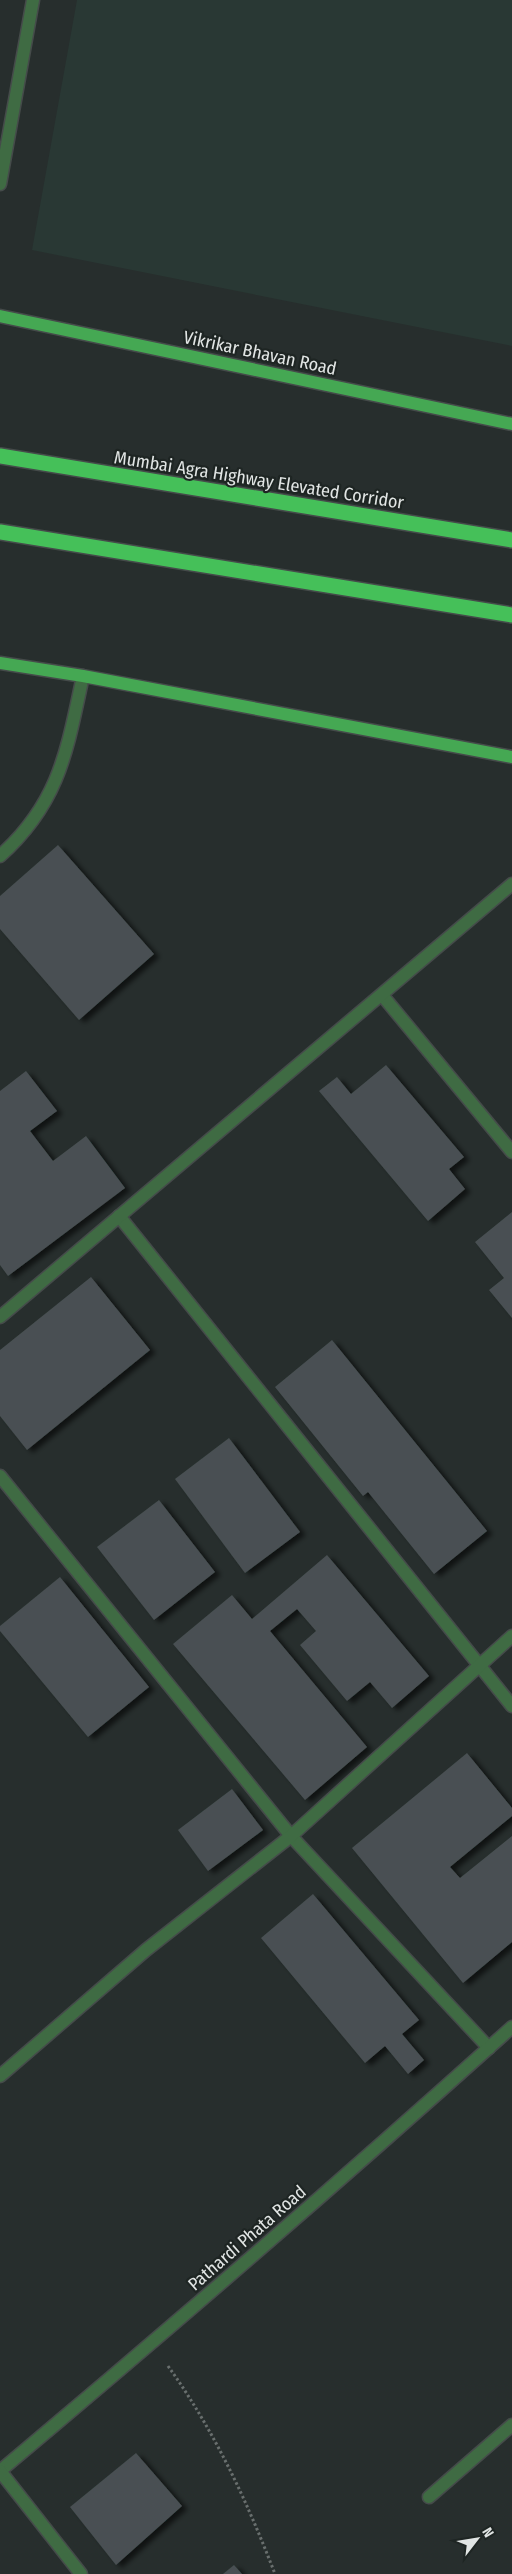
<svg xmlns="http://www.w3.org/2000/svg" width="512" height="2574" font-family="'Fira Sans Condensed',sans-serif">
<defs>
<filter id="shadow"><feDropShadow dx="5.5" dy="3" stdDeviation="2.5" flood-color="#0009"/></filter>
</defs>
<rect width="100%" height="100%" fill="#272e2d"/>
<path fill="#293834" d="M77 0H512V346L32 250Z"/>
<g fill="#485052" filter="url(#shadow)">
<path d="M58 845 154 954 79 1020 0 929V896Z"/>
<path d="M386 1065 464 1157 449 1169 465 1189 428 1221 319 1091 337 1077 351 1094Z"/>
<path d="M26 1071 57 1111 30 1131 53 1161 86 1136 125 1188 8 1276 0 1265V1091Z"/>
<path d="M512 1212V1318L489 1290 504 1278 475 1242Z"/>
<path d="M91 1277 150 1350 27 1450 0 1416V1350Z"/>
<path d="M332 1340 487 1531 434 1574 368 1492 363 1496 275 1387Z"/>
<path d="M229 1438 300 1532 245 1573 175 1479Z"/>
<path d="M159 1500 215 1572 154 1620 97 1547Z"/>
<path d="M327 1555 429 1676 392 1708 370 1682 347 1701 300 1645 316 1631 297 1609 270 1631 367 1747 305 1800 173 1644 232 1595 252 1619Z"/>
<path d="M60 1577 149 1687 88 1737 0 1631V1626Z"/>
<path d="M467 1753 512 1808V1816L450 1867 460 1878 512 1836V1942L463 1983 352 1848Z"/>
<path d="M232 1789 263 1830 208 1871 178 1830Z"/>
<path d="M313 1894 419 2020 402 2034 424 2060 408 2074 385 2046 365 2063 261 1938Z"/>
<path d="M136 2453 182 2506 116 2565 70 2507Z"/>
<path d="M234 2565 242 2574H223Z"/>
</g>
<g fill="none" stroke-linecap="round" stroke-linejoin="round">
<defs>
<g id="street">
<path d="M0 184 33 0"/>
<path d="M0 856C60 802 67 750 83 676"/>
<path d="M382 995 512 1152"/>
<path d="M119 1216 512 1706"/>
<path d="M0 1317 512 884"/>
<path d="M0 1476 291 1836 489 2048"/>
<path d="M0 2076 146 1950 291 1836 512 1636"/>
<path d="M0 2471C173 2326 344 2178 512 2027"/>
<path d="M0 2471 81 2574"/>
<path d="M429 2497 512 2425"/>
</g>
<g id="primary">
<path d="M0 316 512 424"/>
<path d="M0 663 83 676 512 757"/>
</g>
<g id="highway">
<path d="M0 456 512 540"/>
<path d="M0 532 512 615"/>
</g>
</defs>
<use href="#street" stroke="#454b4a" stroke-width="15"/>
<use href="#primary" stroke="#454b4a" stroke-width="15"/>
<use href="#highway" stroke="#454b4a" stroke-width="18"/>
<path stroke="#696f6e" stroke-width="3" stroke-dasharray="2.5 2.5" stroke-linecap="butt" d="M168 2366C214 2430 247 2501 275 2574"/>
<use href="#street" stroke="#3f6b43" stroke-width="12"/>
<use href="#primary" stroke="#45a853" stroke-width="12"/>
<use href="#highway" stroke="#45c059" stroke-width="15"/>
</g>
<g text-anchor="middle" stroke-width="4.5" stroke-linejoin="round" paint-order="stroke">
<g font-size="18" fill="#e1e5e4" stroke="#1e2523">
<text transform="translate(260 353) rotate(12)" y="6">Vikrikar Bhavan Road</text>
<text transform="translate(259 480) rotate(9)" y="6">Mumbai Agra Highway Elevated Corridor</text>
<text transform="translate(247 2238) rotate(-41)" y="6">Pathardi Phata Road</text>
</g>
</g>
<g transform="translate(477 2539) rotate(59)" stroke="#1e2523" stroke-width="4" paint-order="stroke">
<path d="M0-4L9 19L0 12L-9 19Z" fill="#e1e5e4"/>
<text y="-8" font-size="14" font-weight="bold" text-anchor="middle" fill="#e1e5e4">N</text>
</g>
</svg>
